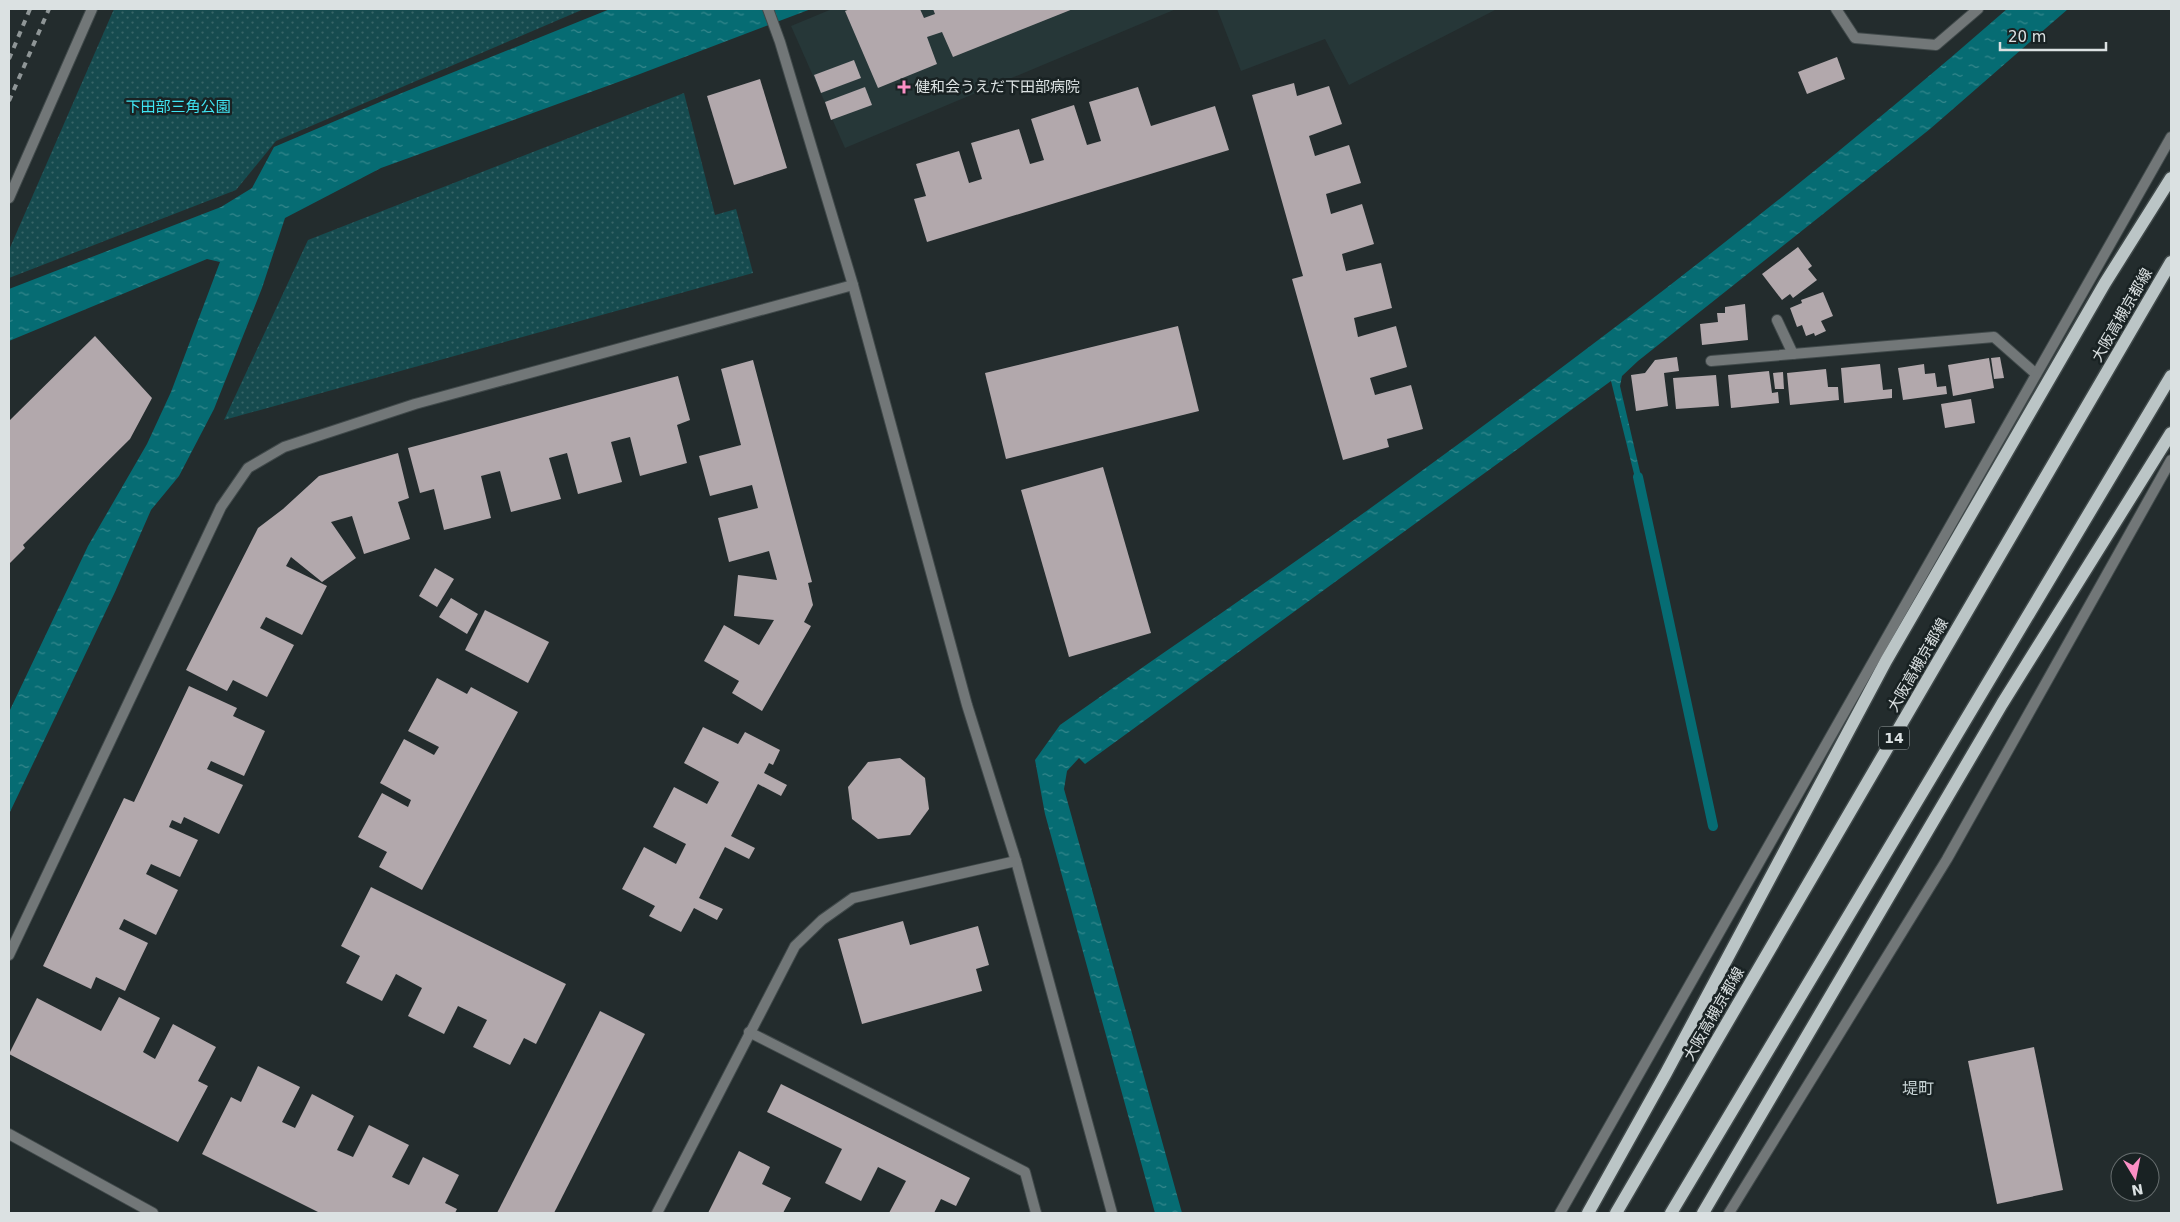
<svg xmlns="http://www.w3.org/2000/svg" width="2180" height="1222" font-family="'DejaVu Sans','Noto Sans JP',sans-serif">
<defs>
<pattern id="park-dots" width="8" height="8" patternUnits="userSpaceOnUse" patternTransform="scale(1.25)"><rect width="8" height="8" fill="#164b4f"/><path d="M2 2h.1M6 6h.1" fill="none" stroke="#376568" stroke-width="1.8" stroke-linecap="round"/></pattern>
<pattern id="water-ripples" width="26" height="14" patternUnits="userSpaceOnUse" patternTransform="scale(1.25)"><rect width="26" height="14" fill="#066c73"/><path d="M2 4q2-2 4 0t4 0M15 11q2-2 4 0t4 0" fill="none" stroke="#36888d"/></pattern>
</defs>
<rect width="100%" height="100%" fill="#232c2d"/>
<g fill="#263738">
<path d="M832 9H1176L845 148 791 26Z"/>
<path d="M1217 9H1497L1349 85 1325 39 1241 71Z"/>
</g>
<g fill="url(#park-dots)">
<path d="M114 9H584L276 141 236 190 9 278V250Z"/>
<path d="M684 93 715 215 736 209 753 273 224 420 308 240Z"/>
</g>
<g fill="url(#water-ripples)">
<path d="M610 9H811L632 77 381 168 285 218 262 288 214 409 179 476 151 510 115 592 9 814V712L88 546 147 444 171 392 220 262 207 259 9 341V289L221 207 252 188 274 147 387 99Z"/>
<path d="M2007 9H2068L1930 129 1638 361 1622 376 1620 386 1644 489 1638 490 1611 381 1085 764 1079 758 1067 771 1064 789 1182 1213H1155L1045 814 1035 760 1060 725C1177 643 1296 563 1412 478 1616 330 1817 175 2007 9Z"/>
</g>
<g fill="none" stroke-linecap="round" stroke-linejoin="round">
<path stroke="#066c73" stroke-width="10" d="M1638 477 1713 826"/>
</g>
<g fill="#b2a8ac">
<path d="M850 9H920L924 18 935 14 933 9H1073L953 57 942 32 927 37 937 64 878 88 845 11Z"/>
<path d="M1837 57 1845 79 1807 94 1798 72Z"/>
<path d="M854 60 861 78 821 93 814 75Z"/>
<path d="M760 79 787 168 734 185 707 96Z"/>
<path d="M1294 83 1297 96 1329 86 1342 124 1309 136 1315 156 1349 145 1361 183 1326 194 1331 214 1362 204 1374 244 1342 254 1346 271 1381 263 1392 308 1354 318 1358 337 1396 326 1407 367 1370 378 1375 395 1411 385 1423 429 1387 439 1389 447 1343 460 1292 279 1303 276 1252 95Z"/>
<path d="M865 87 872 105 831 120 825 102Z"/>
<path d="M1138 87 1151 126 1215 106 1229 150 927 242 914 199 926 196 916 164 959 151 969 183 982 179 971 143 1019 129 1030 164 1044 160 1031 119 1074 105 1087 145 1101 141 1089 102Z"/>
<path d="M1798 247 1812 266 1808 269 1817 280 1793 298 1790 294 1782 300 1762 274Z"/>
<path d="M1823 292 1833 316 1821 321 1826 331 1815 336 1814 333 1806 336 1802 325 1797 327 1790 308 1802 303 1801 300Z"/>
<path d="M1745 304 1748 340 1702 345 1700 324 1718 322 1717 313H1725V307Z"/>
<path d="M1178 326 1199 411 1006 459 985 373Z"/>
<path d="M95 336 152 398 130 439 23 545 25 548 9 564V421Z"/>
<path d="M1677 357 1679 371 1664 373 1668 406 1636 411 1631 375 1645 373 1655 360Z"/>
<path d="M2000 357 2004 378 1994 379 1991 358Z"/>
<path d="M1989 358 1994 388 1953 396 1948 365Z"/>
<path d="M753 360 812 582 808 583 813 605 804 622 811 626 762 711 732 693 739 681 704 661 724 625 759 645 774 620 734 616 738 575 777 580 769 551 729 562 718 518 758 508 752 485 710 496 699 456 741 445 721 369Z"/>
<path d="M1880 364 1883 390 1892 389V398L1844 403 1841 368Z"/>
<path d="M1924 364 1925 374 1935 373 1937 387 1946 386 1947 394 1903 400 1898 368Z"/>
<path d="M1826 369 1828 387H1838L1839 400 1790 405 1787 373Z"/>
<path d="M1769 371 1772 393 1778 392 1779 403 1731 408 1728 375Z"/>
<path d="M1783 372 1784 389H1775L1773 373Z"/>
<path d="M1716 375 1719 406 1676 409 1673 378Z"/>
<path d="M678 376 690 420 677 425 687 463 640 476 630 437 611 442 622 482 578 494 567 453 549 458 561 499 511 512 500 471 481 476 491 518 444 530 434 489 420 493 408 448Z"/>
<path d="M1971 399 1975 423 1945 428 1941 404Z"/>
<path d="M398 453 409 498 398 502 410 539 364 554 352 516 331 522 356 558 322 582 291 557 286 566 327 586 302 635 266 617 260 628 294 645 267 697 233 680 227 691 186 670 258 528 283 509 319 476Z"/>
<path d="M1103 467 1151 633 1069 657 1021 490Z"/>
<path d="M435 568 454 579 437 607 419 596Z"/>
<path d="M451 598 478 614 467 634 439 617Z"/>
<path d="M485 610 549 642 528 683 465 650Z"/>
<path d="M437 678 467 694 471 687 518 712 422 890 379 867 387 852 358 837 382 793 408 807 411 800 380 783 404 739 434 755 439 747 408 731Z"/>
<path d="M189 686 237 708 233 716 265 731 244 776 211 761 207 769 243 785 219 834 184 817 181 824 172 820 169 827 198 840 180 877 151 864 146 874 178 890 156 935 124 919 119 929 148 943 125 991 96 977 91 989 43 966 124 798 134 802Z"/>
<path d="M703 727 738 744 745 732 780 750 773 765 769 763 764 773 787 785 781 796 758 784 731 836 755 848 749 859 725 847 699 898 723 909 717 920 694 908 681 932 649 916 655 906 622 889 644 847 676 864 686 844 653 827 674 787 707 804 719 782 684 763Z"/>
<path d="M900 758 925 778 929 809 910 835 878 839 852 819 848 787 868 762Z"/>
<path d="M371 887 566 984 536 1044 524 1038 510 1065 473 1047 487 1020 458 1006 444 1034 408 1016 422 988 396 974 382 1001 346 983 360 956 341 946Z"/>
<path d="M903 921 910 945 978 926 989 965 976 969 982 991 862 1024 838 939Z"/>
<path d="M119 997 160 1018 143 1052 155 1059 173 1024 216 1047 198 1081 208 1086 178 1142 9 1054 37 998 101 1031Z"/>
<path d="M600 1011 645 1034 554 1213H497Z"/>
<path d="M2034 1047 2063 1190 1997 1204 1968 1061Z"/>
<path d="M258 1066 300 1087 282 1122 295 1128 312 1094 354 1116 337 1150 353 1157 369 1125 409 1145 392 1177 409 1185 423 1157 459 1175 445 1203 457 1209 455 1213H320L202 1154 231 1097 241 1102Z"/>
<path d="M781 1084 970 1178 956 1206 941 1199 934 1213H889L906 1181 878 1167 861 1201 825 1183 842 1149 767 1112Z"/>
<path d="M739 1151 770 1167 762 1184 791 1198 783 1213H708Z"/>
</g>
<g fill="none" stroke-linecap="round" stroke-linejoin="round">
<defs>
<path id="lane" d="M1836 9 1855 38 1936 45 1978 9"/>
<g id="street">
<path d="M768 9 780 42 853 285 967 705 1016 861 1112 1213"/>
<path d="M9 198 92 9"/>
<path d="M1777 320 1793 354"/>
<path d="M1711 361 1994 337 2036 374"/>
<path d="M9 955 221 507 248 468 284 447 415 404 853 285"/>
<path d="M749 1032 1025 1172 1036 1213"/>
<path d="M9 1134 153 1213"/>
<path d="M657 1213 795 946 822 920 853 898 1016 861"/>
<path d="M1560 1213 2171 137"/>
<path d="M1729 1213 1947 859 2171 460"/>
</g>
<g id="primary">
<path d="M1588 1213 1666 1073 1886 661 2105 283 2171 178"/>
<path d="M1616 1213 2171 262"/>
<path d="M1671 1213 2171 376"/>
<path d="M1703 1213 2002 704 2171 433"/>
</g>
</defs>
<use href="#lane" stroke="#40494a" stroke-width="12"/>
<use href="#street" stroke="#40494a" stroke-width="12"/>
<use href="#primary" stroke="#40494a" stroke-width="15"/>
<use href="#lane" stroke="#727778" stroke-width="10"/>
<use href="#street" stroke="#727778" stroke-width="10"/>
<use href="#primary" stroke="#bbc5c6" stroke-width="12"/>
<g stroke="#8f9697" stroke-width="4" stroke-dasharray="6 6" stroke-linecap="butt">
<path d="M9 59 30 9"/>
<path d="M9 101 49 9"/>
</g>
</g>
<path fill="#fb8fc5" stroke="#192223" stroke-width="2" d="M901.5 79.5h5v5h5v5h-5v5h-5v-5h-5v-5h5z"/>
<g text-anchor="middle" stroke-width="5" stroke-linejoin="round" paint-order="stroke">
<rect fill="#192223" stroke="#a1a8a9" stroke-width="1" x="1879" y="726.5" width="30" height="23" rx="4"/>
<g font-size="14" font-weight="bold" fill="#dbe1e2">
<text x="1894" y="743">14</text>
</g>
<g font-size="15" fill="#dbe1e2" stroke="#192223" text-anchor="start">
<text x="915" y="92">健和会うえだ下田部病院</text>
</g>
<g font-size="15" fill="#40e5f3" stroke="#192223">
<text x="178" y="112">下田部三角公園</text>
</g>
<g font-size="15" fill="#dbe1e2" stroke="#192223">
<text transform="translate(2122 315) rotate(-60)" y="5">大阪高槻京都線</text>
<text transform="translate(1918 665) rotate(-60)" y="5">大阪高槻京都線</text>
<text transform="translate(1714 1014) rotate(-60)" y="5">大阪高槻京都線</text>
</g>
<g font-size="16" fill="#c7d3d4" stroke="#192223">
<text x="1918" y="1094">堤町</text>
</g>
</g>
<rect width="2180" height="1222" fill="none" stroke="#dbe1e2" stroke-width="20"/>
<g transform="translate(2135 1177) rotate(170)"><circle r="24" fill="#192223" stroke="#676e6f"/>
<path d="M0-4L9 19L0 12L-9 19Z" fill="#fb8fc5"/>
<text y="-8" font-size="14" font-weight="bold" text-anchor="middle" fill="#dbe1e2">N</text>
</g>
<path d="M2000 42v8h106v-8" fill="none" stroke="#dbe1e2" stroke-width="2.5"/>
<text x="2008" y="42" font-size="15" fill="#dbe1e2" stroke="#192223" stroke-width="4" paint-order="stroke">20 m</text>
</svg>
